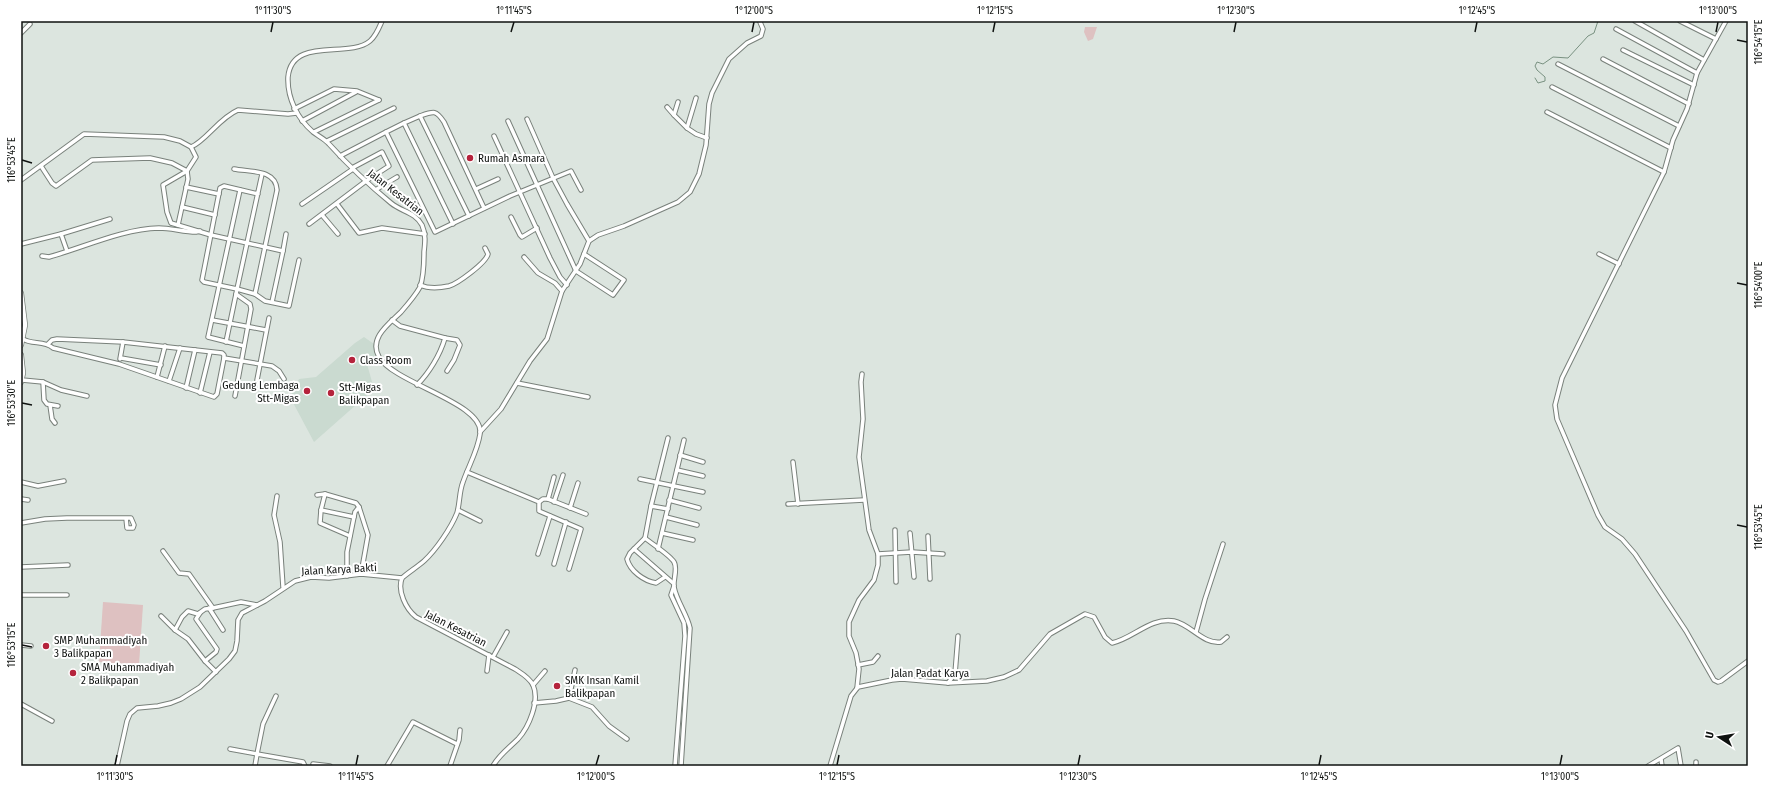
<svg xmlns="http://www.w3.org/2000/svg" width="1769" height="787" font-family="'Fira Sans Condensed',sans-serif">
<rect width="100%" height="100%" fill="#dce5df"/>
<path fill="#cadad0" d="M364 337 374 344 375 355 367 364 374 389 314 442 290 397 299 379 316 377 355 343Z"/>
<g fill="#dec1c1">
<path d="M1085 27H1097L1093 39 1088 41 1084 32Z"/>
<path d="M103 602 143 605 139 665 99 662Z"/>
</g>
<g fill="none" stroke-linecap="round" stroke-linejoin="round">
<path stroke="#799181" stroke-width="1" d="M1535 78 1538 83 1545 81V77L1537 70 1535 66 1537 62 1543 64 1553 57 1568 58 1588 36 1594 33 1598 21"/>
<defs>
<g id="minor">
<path d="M382 21C379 28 376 36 370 41 348 59 292 36 288 77 287 99 298 119 313 132 318 136 325 139 329 144 348 165 369 185 391 203 402 212 415 212 422 225 426 234 425 243 424 252 424 263 424 276 420 287 415 296 408 304 401 312 390 323 368 338 379 357 395 384 485 403 480 434 478 450 468 467 463 482 459 492 460 503 457 513 451 528 436 550 424 561 417 567 409 572 402 578 397 591 406 609 416 617L515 669C521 673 529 677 533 685 540 701 529 727 518 739 509 748 499 755 493 766"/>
<path d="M1635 21 1704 60"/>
<path d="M1680 21 1716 39"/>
<path d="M1726 21 1697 73 1687 109 1673 140 1664 172 1562 378 1555 405 1557 419 1598 515 1605 527 1622 539 1635 554 1686 631 1714 680 1718 682 1721 681 1748 661"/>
<path d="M1616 29 1697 73"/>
<path d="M21 33 30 24"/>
<path d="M1623 50 1694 85"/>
<path d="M1603 59 1689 104"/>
<path d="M1558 64 1679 126"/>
<path d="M1552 87 1671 148"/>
<path d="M696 98 687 128 696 134 707 138"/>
<path d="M678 102 674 115 687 128"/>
<path d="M667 107 674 115"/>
<path d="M294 109 334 89 357 91 379 100"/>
<path d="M1547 112 1664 172"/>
<path d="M420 116C434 111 436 110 444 122L484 208"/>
<path d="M527 119 553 178 567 204 589 241"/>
<path d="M302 121 356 92"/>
<path d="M508 121 576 271 613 295 624 280 584 254"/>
<path d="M404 123 386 132 435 232 510 196 571 171 581 190"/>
<path d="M314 132 379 100"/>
<path d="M494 136 550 258 560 277 567 285"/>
<path d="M327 141 394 108"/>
<path d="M191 147C206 141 219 118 238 110L288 114 297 113"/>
<path d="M340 156 386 132"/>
<path d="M41 166 52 183 56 186 92 160 150 158 172 163 187 171 188 179 178 225"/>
<path d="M234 169C250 172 276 169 277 190L255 294 237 289 236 294 250 304 251 309 235 396"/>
<path d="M21 180 84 134 164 137 180 141 191 147 196 157 187 171 163 185 167 212 171 223 211 235 283 251 286 234"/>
<path d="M186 187 219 194"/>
<path d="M377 189 397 177"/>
<path d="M476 189 498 179"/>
<path d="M240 190 208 337 244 346"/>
<path d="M258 194 224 186 220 188 202 280 204 282 237 289 262 174"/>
<path d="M302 204 353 169"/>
<path d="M337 204 359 233 382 228 425 234"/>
<path d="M182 207 215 215"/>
<path d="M322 215 338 234"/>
<path d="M511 217 520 235 522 237 537 228"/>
<path d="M309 224 366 181 389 166 382 152 352 168"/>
<path d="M453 224 404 123 420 116 469 216"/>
<path d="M61 234 67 251"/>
<path d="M21 244 61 234 110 219"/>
<path d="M1599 254 1619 264"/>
<path d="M42 256 49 257C85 247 122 229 159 228 171 228 184 232 196 232L200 231"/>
<path d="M524 257 538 273 555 283 562 291"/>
<path d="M420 285C429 289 440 288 449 286 457 284 486 263 488 254L485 248"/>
<path d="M255 294 265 301 289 306 299 260"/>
<path d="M272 302 283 251"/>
<path d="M212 320 266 330"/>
<path d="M392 320 400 326 445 338C440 355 429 373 417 385"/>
<path d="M445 338 457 340 460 345 454 360 447 371"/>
<path d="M23 339C32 345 44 340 53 348L119 364 214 397 217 394 224 358V355L222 353 123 342 57 339 52 340 48 344"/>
<path d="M226 342 236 294"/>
<path d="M121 358 161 365"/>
<path d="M224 358 272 366 279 371 284 379"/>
<path d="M120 359 123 342"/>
<path d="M157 377 165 346"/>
<path d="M22 380 43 382 61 390 87 396"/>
<path d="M257 380 269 318"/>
<path d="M169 381 180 348"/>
<path d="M43 382 44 400 47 404 58 406"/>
<path d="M517 383 588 397"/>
<path d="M186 388 195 350"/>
<path d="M200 393 210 352"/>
<path d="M50 405 52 419 55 423"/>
<path d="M480 432 501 409 530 361 547 339 562 291 580 264 589 241 598 235 624 226 678 202 690 192 699 174 706 145 709 104 712 93 729 59 747 43 761 36 763 29 760 22"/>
<path d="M680 455 703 462"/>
<path d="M793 462 798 504"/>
<path d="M677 470 703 476"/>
<path d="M467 472 539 502V511L581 529 569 569"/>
<path d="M640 479 703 492"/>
<path d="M21 482 38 486 64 481"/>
<path d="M325 494 321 510 354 517"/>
<path d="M317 495 325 494 356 503 359 507"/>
<path d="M277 496 274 515 280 542 283 587"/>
<path d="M21 499 28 500"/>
<path d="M548 499 554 477"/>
<path d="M669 500 699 508"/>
<path d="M539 502 543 499H548L586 514"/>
<path d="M554 502 563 475"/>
<path d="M788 504 864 500"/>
<path d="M651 506 668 438"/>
<path d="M570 508 578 483"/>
<path d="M321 510 320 523 350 536"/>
<path d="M458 510 480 521"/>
<path d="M666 517 697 525"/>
<path d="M21 523 45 519 67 518H131L134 525 133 528H127L126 518"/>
<path d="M895 530 896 582"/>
<path d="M662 533 693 540"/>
<path d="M910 533 914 577"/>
<path d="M928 536 930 579"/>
<path d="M645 538C652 544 670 555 674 562 678 568 673 580 674 587 677 602 687 614 690 628L681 766"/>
<path d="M634 549 673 583"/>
<path d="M658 549 684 440"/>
<path d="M163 551 179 573 189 574 213 608 241 602 257 605"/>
<path d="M538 554 550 516"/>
<path d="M878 554 912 552 943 554"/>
<path d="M554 564 566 522"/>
<path d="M21 567 68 565"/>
<path d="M347 576V552L355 512 359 507 368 535 361 574"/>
<path d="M665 577 656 583C644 581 630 571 627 559L630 553 645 538 651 506 668 509"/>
<path d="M674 586 671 595 684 623 685 636 675 766"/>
<path d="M21 595H67"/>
<path d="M209 608 223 630"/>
<path d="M200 613 196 619 217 649 216 652 205 661 216 672"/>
<path d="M161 616 175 630 182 617 188 611 198 614 205 609 213 608"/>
<path d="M175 630 188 639 205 661"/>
<path d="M1196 632 1205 599 1223 544"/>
<path d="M21 645 31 646"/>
<path d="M493 657 507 632"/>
<path d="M858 665 873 662 878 656"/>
<path d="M487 671 489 655"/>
<path d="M948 683 955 674 958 636"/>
<path d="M533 685 545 671"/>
<path d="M857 688 859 669 856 653 849 636V622L859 600 874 580 878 565V554L869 530 859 457 863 419 861 382 862 374"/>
<path d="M569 698 592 707 609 726 627 739"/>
<path d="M534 703 556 701 569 698 575 670"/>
<path d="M21 704 52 721"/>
<path d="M230 749 257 754 263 724 276 696"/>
<path d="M1661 759 1662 766"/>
<path d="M1696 762V766"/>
<path d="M313 764 330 766"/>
<path d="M117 766 127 721 130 714 137 708 158 706 171 703 181 699 200 687 229 659 235 651 237 641 238 620 242 613 265 601 295 581 311 577 329 578 361 574 402 578"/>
<path d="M255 766 257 754 303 762 305 766"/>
<path d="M387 766 413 722 457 744"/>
<path d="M450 766 459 740 460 730"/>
<path d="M830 766 851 696 858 687 892 680 902 679 948 683 987 681 1004 677 1019 670 1050 634 1085 614 1094 617 1105 637 1112 643C1134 638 1150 617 1174 621 1190 624 1204 645 1221 642L1227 637"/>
<path d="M1648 766 1678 748 1681 766"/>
</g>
<g id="tertiary">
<path d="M21 293 25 325 21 345"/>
<path d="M21 355 23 373 21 382"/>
</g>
</defs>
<use href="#minor" stroke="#79817b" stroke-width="5.5"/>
<use href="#tertiary" stroke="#79817b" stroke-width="6"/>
<use href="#minor" stroke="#fff" stroke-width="3.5"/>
<use href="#tertiary" stroke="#fff" stroke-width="4.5"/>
</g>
<path fill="none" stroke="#0f1210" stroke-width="1.5" d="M271 32 273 22M511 32 514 22M752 32 754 22M993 32 995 22M1234 32 1236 22M1475 32 1477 22M1716 32 1718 22M1737 40 1747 42M22 160 32 163M1737 283 1747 285M22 403 32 405M1737 525 1747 527M22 645 32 647M115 765 117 755M356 765 358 755M596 765 599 755M837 765 839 755M1078 765 1080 755M1319 765 1321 755M1560 765 1562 755"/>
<g fill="#b5233c" stroke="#fff" stroke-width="1.5">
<circle cx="470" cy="158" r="4"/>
<circle cx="352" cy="360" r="4"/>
<circle cx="307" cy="391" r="4"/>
<circle cx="331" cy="393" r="4"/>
<circle cx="46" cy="646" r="4"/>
<circle cx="73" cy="673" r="4"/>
<circle cx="557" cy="686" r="4"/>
</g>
<g text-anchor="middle" stroke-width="4" stroke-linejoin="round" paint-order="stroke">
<g font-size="11" fill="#0f1210" stroke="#fff" text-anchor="start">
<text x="478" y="162">Rumah Asmara</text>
<text x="360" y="364">Class Room</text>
<text x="299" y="389" text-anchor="end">Gedung Lembaga<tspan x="299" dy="13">Stt-Migas</tspan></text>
<text x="339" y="391">Stt-Migas<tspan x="339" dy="13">Balikpapan</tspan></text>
<text x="54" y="644">SMP Muhammadiyah<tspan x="54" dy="13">3 Balikpapan</tspan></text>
<text x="81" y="671">SMA Muhammadiyah<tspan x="81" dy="13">2 Balikpapan</tspan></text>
<text x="565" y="684">SMK Insan Kamil<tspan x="565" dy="13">Balikpapan</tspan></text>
</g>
<g font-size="11" fill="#0f1210" stroke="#fff">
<text transform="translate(396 192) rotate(38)" y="4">Jalan Kesatrian</text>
<text transform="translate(339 569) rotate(-3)" y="4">Jalan Karya Bakti</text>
<text transform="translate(456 628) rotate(27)" y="4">Jalan Kesatrian</text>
<text x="930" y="677">Jalan Padat Karya</text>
</g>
</g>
<rect width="1769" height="787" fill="none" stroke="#ffffff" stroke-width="44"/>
<g transform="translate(1719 737) rotate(282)" stroke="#ffffff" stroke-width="3" paint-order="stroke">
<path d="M0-3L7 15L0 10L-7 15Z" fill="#0f1210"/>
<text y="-6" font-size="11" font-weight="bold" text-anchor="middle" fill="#0f1210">U</text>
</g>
<rect x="22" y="22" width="1725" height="743" fill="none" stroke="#0f1210" stroke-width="1.5"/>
<g font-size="10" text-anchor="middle" fill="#0f1210">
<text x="273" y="14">1°11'30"S</text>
<text x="514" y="14">1°11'45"S</text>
<text x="754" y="14">1°12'00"S</text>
<text x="995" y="14">1°12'15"S</text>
<text x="1236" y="14">1°12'30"S</text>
<text x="1477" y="14">1°12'45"S</text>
<text x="1718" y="14">1°13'00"S</text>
<text transform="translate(1758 42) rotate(-90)" y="4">116°54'15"E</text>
<text transform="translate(11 160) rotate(-90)" y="4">116°53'45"E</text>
<text transform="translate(1758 285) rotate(-90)" y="4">116°54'00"E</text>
<text transform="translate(11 403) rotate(-90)" y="4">116°53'30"E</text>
<text transform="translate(1758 527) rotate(-90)" y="4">116°53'45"E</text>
<text transform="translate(11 645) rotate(-90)" y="4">116°53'15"E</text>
<text x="115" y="780">1°11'30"S</text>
<text x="356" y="780">1°11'45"S</text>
<text x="596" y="780">1°12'00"S</text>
<text x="837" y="780">1°12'15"S</text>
<text x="1078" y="780">1°12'30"S</text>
<text x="1319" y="780">1°12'45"S</text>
<text x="1560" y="780">1°13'00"S</text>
</g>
</svg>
